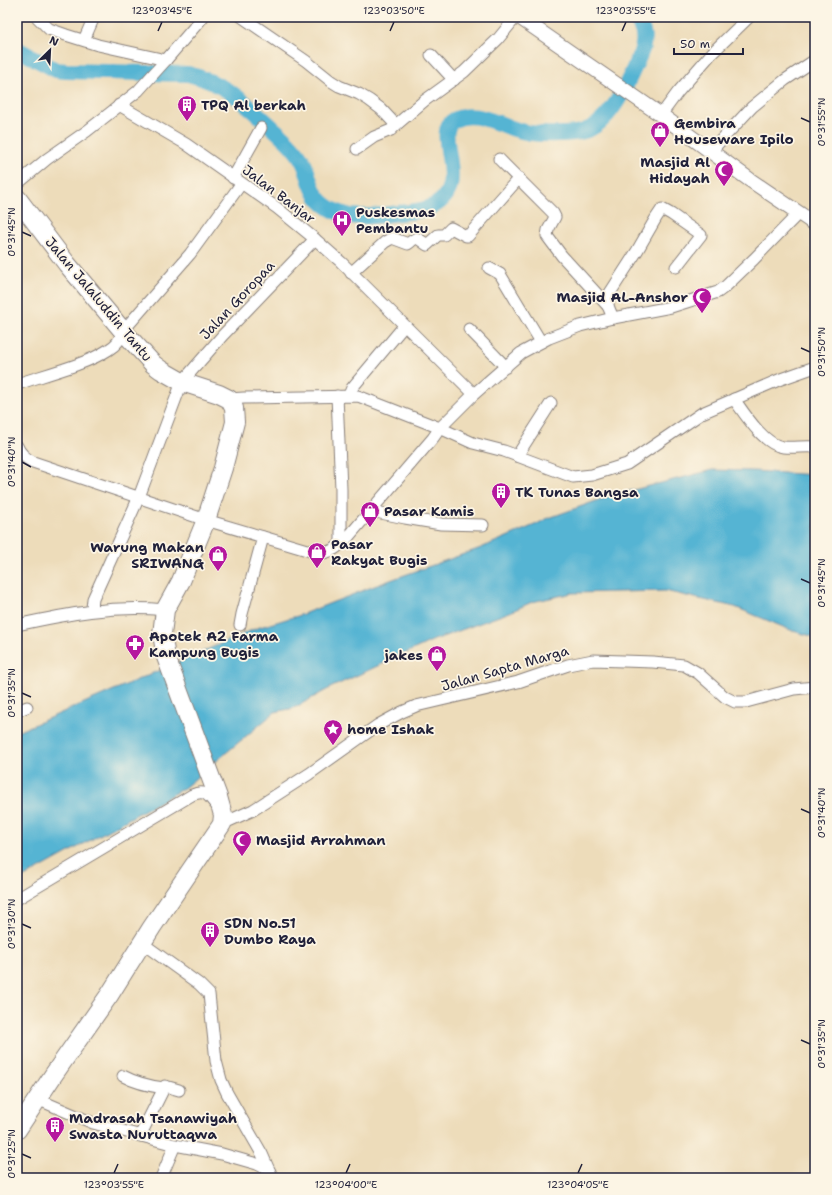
<svg xmlns="http://www.w3.org/2000/svg" width="832" height="1195" font-family="'Shantell Sans',sans-serif">
<rect width="100%" height="100%" fill="#fcf5e5"/>
<filter id="ink" filterUnits="userSpaceOnUse"><feTurbulence type="fractalNoise" baseFrequency=".025" numOctaves="2"/><feDisplacementMap in="SourceGraphic" scale="8" xChannelSelector="R" yChannelSelector="G"/><feConvolveMatrix kernelMatrix="1 2 1 2 8 2 1 2 1" color-interpolation-filters="sRGB"/></filter>
<filter id="wash" filterUnits="userSpaceOnUse"><feTurbulence type="fractalNoise" baseFrequency=".012" numOctaves="4" result="noise"/><feDisplacementMap in="SourceGraphic" scale="16" xChannelSelector="R" yChannelSelector="G"/><feGaussianBlur stdDeviation="0.9" result="paint"/><feColorMatrix in="noise" values="0 0 0 0 0 0 0 0 0 0 0 0 0 0 0 0 0 1.4 0 .05"/><feComposite in="paint" operator="in"/></filter>
<g filter="url(#wash)">
<rect width="100%" height="100%" fill="#eddcba"/>
<path fill="#54b4d3" stroke="#3b6b87" d="M712 470 754 471 815 475V637L793 631 735 607 665 591 572 593 532 602 510 612 434 640 332 687 294 708 275 712 184 788 17 881V732L257 628 293 617H295L385 582 481 548 537 524 546 519 610 496Z"/>
<g fill="none" stroke-linecap="round" stroke-linejoin="round">
<path stroke="#54b4d3" stroke-width="16" d="M17 49 56 70 66 71 188 74C225 83 246 103 273 128 283 137 294 146 301 158 307 167 308 177 312 186 318 203 333 212 350 216 366 218 382 215 398 213 408 212 418 212 428 208 476 191 430 133 454 120 470 111 489 120 504 125 522 133 537 135 557 134 565 134 575 134 584 131 612 123 628 81 639 57 646 42 646 28 633 17"/>
</g>
</g>
<g filter="url(#ink)">
<g fill="none" stroke-linecap="round" stroke-linejoin="round">
<defs>
<g id="minor">
<path d="M37 17 49 29 66 35 98 45 166 60"/>
<path d="M242 17 306 61 331 81 339 86 359 94 369 100 381 109 396 125 424 101 464 72 498 39 516 17"/>
<path d="M84 40 94 17"/>
<path d="M431 55 454 80"/>
<path d="M119 105 186 144 277 208 315 239 341 262 474 394"/>
<path d="M661 115 678 92 712 53 749 17"/>
<path d="M357 149 374 137 391 130 396 125"/>
<path d="M711 151 752 107 785 80 815 60"/>
<path d="M499 159 553 213 555 217 548 230 547 236 562 256 608 306"/>
<path d="M233 178 261 128"/>
<path d="M17 184 47 159 87 131 138 91 166 60 203 17"/>
<path d="M489 268 500 274 541 342"/>
<path d="M351 273 385 242 392 238 408 244C418 235 417 238 427 245L438 235H444L451 228 466 236H468L519 178"/>
<path d="M613 318 608 306V296L637 251 656 218 662 209 671 214 701 235 676 267"/>
<path d="M469 329 506 367"/>
<path d="M17 384C44 375 85 365 108 350 115 346 121 339 123 331L190 254 241 184"/>
<path d="M349 395 352 388 404 326"/>
<path d="M337 396 341 489V544"/>
<path d="M229 399 244 398 358 396 440 428 474 394 521 353 549 338 580 326 613 318 671 307 718 292 726 286 754 259 799 213"/>
<path d="M734 399C744 413 764 445 783 447 794 448 805 446 815 447"/>
<path d="M17 446C20 454 25 458 33 462L206 520 317 553C332 554 339 546 349 536L433 438 440 428 473 443 504 451 573 477 592 475 627 464 702 413 781 379 815 367"/>
<path d="M517 456 551 403"/>
<path d="M371 511 405 518 441 524 483 525"/>
<path d="M94 610 92 608 93 599 139 497 182 382 223 335 315 239"/>
<path d="M17 625C67 614 113 605 165 610"/>
<path d="M240 625 242 614 263 537"/>
<path d="M17 711 27 707"/>
<path d="M222 824 253 810 309 774 378 725 402 712 416 706 518 682 568 665 593 660 653 662 684 665 698 673 725 697 735 702H746L794 689 815 687"/>
<path d="M17 899 192 795C206 789 208 796 217 806"/>
<path d="M142 943 199 984 209 994 216 1061 221 1080 227 1093 262 1154 269 1170"/>
<path d="M123 1076C136 1083 149 1086 164 1088"/>
<path d="M37 1099 93 1123 175 1145 222 1154 257 1164 269 1170 273 1178"/>
<path d="M140 1136 165 1086 179 1090"/>
<path d="M161 1178 175 1145"/>
</g>
<path id="tertiary" d="M519 17 661 115 750 180 815 224"/>
<path id="trunk" d="M17 198 67 264 123 331 153 364 161 370 182 382 219 394 229 399 234 408 235 422 223 468 206 520 181 581 165 610 162 634 166 657 218 797 223 815 222 824 152 927 110 994 54 1074 17 1130"/>
</defs>
<use href="#minor" stroke="#887f7a" stroke-width="13"/>
<use href="#tertiary" stroke="#887f7a" stroke-width="16"/>
<use href="#trunk" stroke="#887f7a" stroke-width="20"/>
<use href="#minor" stroke="#fff" stroke-width="11"/>
<use href="#tertiary" stroke="#fff" stroke-width="14"/>
<use href="#trunk" stroke="#fff" stroke-width="18"/>
</g>
</g>
<path fill="none" stroke="#22223b" stroke-width="1.5" d="M158 31 162 22M390 31 394 22M622 31 626 22M801 118 810 122M22 232 31 236M801 348 810 352M22 462 31 467M801 579 810 583M22 693 31 697M801 809 810 813M22 924 31 928M801 1040 810 1044M22 1154 31 1158M114 1173 118 1164M346 1173 350 1164M578 1173 582 1164"/>
<defs>
<symbol id="building-pin" viewBox="-11 -11 22 30"><path d="M0 17L-7.5 6A9.5 9.5 0 1 1 7.5 6Z" fill="#b5179e" stroke="#fcf5e5"/><path d="M-4-6H4V6H1V3H-1V6H-4ZM-2.5-4.3h1.7v1.8h-1.7ZM.8-4.3h1.7v1.8H.8ZM-2.5-1h1.7V.8h-1.7ZM.8-1h1.7V.8H.8Z" fill="#fff"/></symbol>
<symbol id="shop-pin" viewBox="-11 -11 22 30"><path d="M0 17L-7.5 6A9.5 9.5 0 1 1 7.5 6Z" fill="#b5179e" stroke="#fcf5e5"/><path d="M-5-2.5h2.3a2.7 3.5 0 0 1 5.4 0H5L5.5 6h-11ZM-1.5-2.5h3a1.5 2.3 0 0 0-3 0Z" fill="#fff"/></symbol>
<symbol id="mosque-pin" viewBox="-11 -11 22 30"><path d="M0 17L-7.5 6A9.5 9.5 0 1 1 7.5 6Z" fill="#b5179e" stroke="#fcf5e5"/><path d="M3.5-4.9A6 6 0 1 0 3.5 4.9A5 5 0 1 1 3.5-4.9Z" fill="#fff"/></symbol>
<symbol id="hospital-pin" viewBox="-11 -11 22 30"><path d="M0 17L-7.5 6A9.5 9.5 0 1 1 7.5 6Z" fill="#b5179e" stroke="#fcf5e5"/><path d="M-5-5h3v3.5h4V-5h3V5h-3V1.5h-4V5h-3Z" fill="#fff"/></symbol>
<symbol id="pharmacy-pin" viewBox="-11 -11 22 30"><path d="M0 17L-7.5 6A9.5 9.5 0 1 1 7.5 6Z" fill="#b5179e" stroke="#fcf5e5"/><path d="M-2-6h4v4h4v4h-4v4h-4v-4h-4v-4h4Z" fill="#fff"/></symbol>
<symbol id="sight-pin" viewBox="-11 -11 22 30"><path d="M0 17L-7.5 6A9.5 9.5 0 1 1 7.5 6Z" fill="#b5179e" stroke="#fcf5e5"/><path d="M0-6L1.8-2.2L6-1.7L2.9 1.2L3.7 5.4L0 3.3L-3.7 5.4L-2.9 1.2L-6-1.7L-1.8-2.2Z" fill="#fff"/></symbol>
</defs>
<g fill-rule="evenodd">
<use href="#building-pin" x="176" y="94" width="22" height="30"/>
<use href="#shop-pin" x="649" y="120" width="22" height="30"/>
<use href="#mosque-pin" x="713" y="159" width="22" height="30"/>
<use href="#hospital-pin" x="331" y="209" width="22" height="30"/>
<use href="#mosque-pin" x="691" y="286" width="22" height="30"/>
<use href="#building-pin" x="490" y="481" width="22" height="30"/>
<use href="#shop-pin" x="359" y="500" width="22" height="30"/>
<use href="#shop-pin" x="306" y="541" width="22" height="30"/>
<use href="#shop-pin" x="207" y="544" width="22" height="30"/>
<use href="#pharmacy-pin" x="124" y="633" width="22" height="30"/>
<use href="#shop-pin" x="426" y="644" width="22" height="30"/>
<use href="#sight-pin" x="322" y="718" width="22" height="30"/>
<use href="#mosque-pin" x="231" y="829" width="22" height="30"/>
<use href="#building-pin" x="199" y="920" width="22" height="30"/>
<use href="#building-pin" x="44" y="1115" width="22" height="30"/>
</g>
<g text-anchor="middle" stroke-width="3.5" stroke-linejoin="round" paint-order="stroke">
<g font-size="14" font-weight="bold" fill="#22223b" stroke="#fcf5e5" text-anchor="start">
<text x="201" y="110">TPQ Al berkah</text>
<text x="674" y="128">Gembira<tspan x="674" dy="16">Houseware Ipilo</tspan></text>
<text x="710" y="167" text-anchor="end">Masjid Al<tspan x="710" dy="16">Hidayah</tspan></text>
<text x="356" y="217">Puskesmas<tspan x="356" dy="16">Pembantu</tspan></text>
<text x="688" y="302" text-anchor="end">Masjid AL-Anshor</text>
<text x="515" y="497">TK Tunas Bangsa</text>
<text x="384" y="516">Pasar Kamis</text>
<text x="331" y="549">Pasar<tspan x="331" dy="16">Rakyat Bugis</tspan></text>
<text x="204" y="552" text-anchor="end">Warung Makan<tspan x="204" dy="16">SRIWANG</tspan></text>
<text x="149" y="641">Apotek A2 Farma<tspan x="149" dy="16">Kampung Bugis</tspan></text>
<text x="423" y="660" text-anchor="end">jakes</text>
<text x="347" y="734">home Ishak</text>
<text x="256" y="845">Masjid Arrahman</text>
<text x="224" y="928">SDN No.51<tspan x="224" dy="16">Dumbo Raya</tspan></text>
<text x="69" y="1123">Madrasah Tsanawiyah<tspan x="69" dy="16">Swasta Nuruttaqwa</tspan></text>
</g>
<g font-size="14" fill="#22223b" stroke="#fcf5e5">
<text transform="translate(279 194) rotate(37)" y="5">Jalan Banjar</text>
<text transform="translate(99 299) rotate(50)" y="5">Jalan Jalaluddin Tantu</text>
<text transform="translate(237 300) rotate(-47)" y="5">Jalan Goropaa</text>
<text transform="translate(505 668) rotate(-16)" y="5">Jalan Sapta Marga</text>
</g>
</g>
<rect width="832" height="1195" fill="none" stroke="#fcf5e5" stroke-width="44"/>
<g transform="translate(50 50) rotate(24)" stroke="#fcf5e5" stroke-width="3" paint-order="stroke">
<path d="M0-3L7 15L0 10L-7 15Z" fill="#22223b"/>
<text y="-6" font-size="11" font-weight="bold" text-anchor="middle" fill="#22223b">N</text>
</g>
<path d="M674 48v6h69v-6" fill="none" stroke="#22223b" stroke-width="2"/>
<text x="680" y="48" font-size="12" fill="#22223b" stroke="#fcf5e5" stroke-width="3" paint-order="stroke">50 m</text>
<rect x="22" y="22" width="788" height="1151" fill="none" stroke="#22223b" stroke-width="1.5"/>
<g font-size="10" text-anchor="middle" fill="#22223b">
<text x="162" y="14">123°03'45"E</text>
<text x="394" y="14">123°03'50"E</text>
<text x="626" y="14">123°03'55"E</text>
<text transform="translate(821 122) rotate(-90)" y="4">0°31'55"N</text>
<text transform="translate(11 232) rotate(-90)" y="4">0°31'45"N</text>
<text transform="translate(821 352) rotate(-90)" y="4">0°31'50"N</text>
<text transform="translate(11 462) rotate(-90)" y="4">0°31'40"N</text>
<text transform="translate(821 583) rotate(-90)" y="4">0°31'45"N</text>
<text transform="translate(11 693) rotate(-90)" y="4">0°31'35"N</text>
<text transform="translate(821 813) rotate(-90)" y="4">0°31'40"N</text>
<text transform="translate(11 924) rotate(-90)" y="4">0°31'30"N</text>
<text transform="translate(821 1044) rotate(-90)" y="4">0°31'35"N</text>
<text transform="translate(11 1154) rotate(-90)" y="4">0°31'25"N</text>
<text x="114" y="1188">123°03'55"E</text>
<text x="346" y="1188">123°04'00"E</text>
<text x="578" y="1188">123°04'05"E</text>
</g>
</svg>
